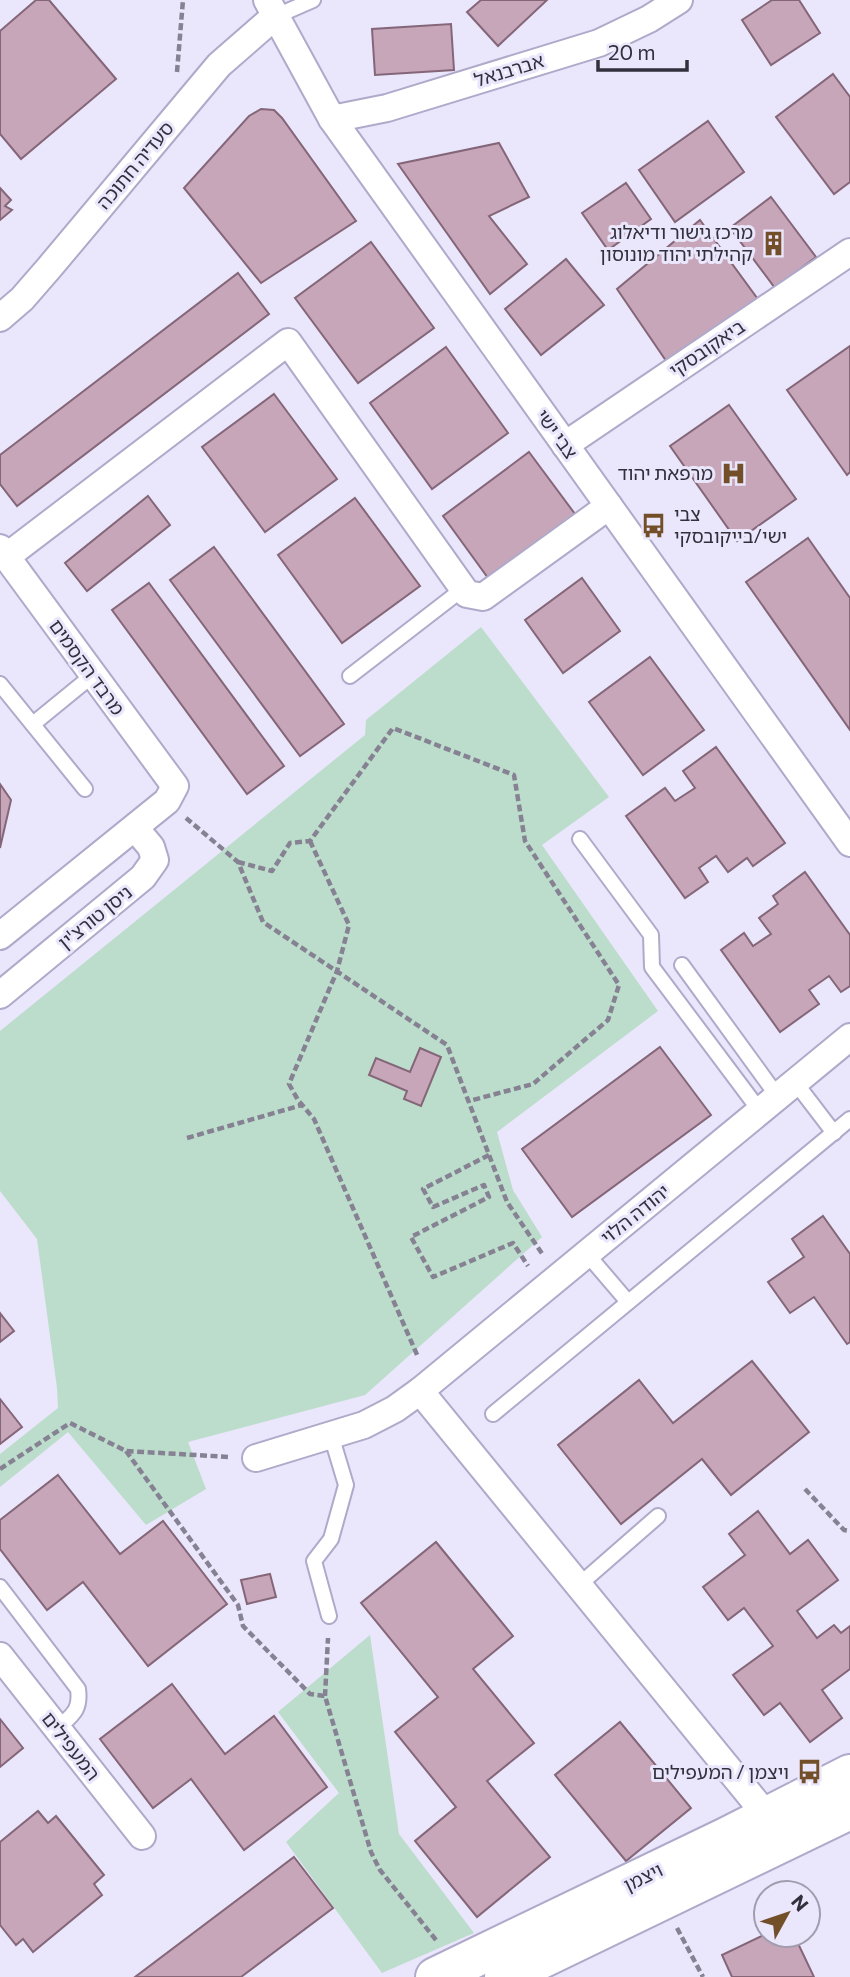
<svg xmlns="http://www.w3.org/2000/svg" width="850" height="1977" font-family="Commissioner,'Noto Sans Hebrew',sans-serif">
<rect width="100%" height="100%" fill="#eae6fb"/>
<g fill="#bcddcb">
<path d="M481 627 609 797 542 845 658 1011 497 1132 513 1190 542 1237 365 1395 188 1442 206 1489 146 1525 68 1432 0 1487V1454L58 1408 57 1388 37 1239 0 1191V1031L365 735 366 720Z"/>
<path d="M370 1635 399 1834 474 1933 382 1973 286 1842 339 1793 278 1712Z"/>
</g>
<g fill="#c7a6ba" stroke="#846678" stroke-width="2">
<path d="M36 0H49L116 79 21 159 0 134V31Z"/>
<path d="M481 0H547L498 46 467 12Z"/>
<path d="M772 0H799L820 33 771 65 742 20Z"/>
<path d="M451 24 454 70 375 75 372 29Z"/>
<path d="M833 74 850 97V182L834 194 776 117Z"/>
<path d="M261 109 274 110 282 118 356 221 261 283 184 188 249 116Z"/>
<path d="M708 121 744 172 675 222 639 170Z"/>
<path d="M499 143 529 197 489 216 527 264 490 294 398 164Z"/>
<path d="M626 183 651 219 608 250 582 213Z"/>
<path d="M0 188 11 200 5 206 12 210 0 220Z"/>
<path d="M771 197 816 257 775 288 730 228Z"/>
<path d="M700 220 760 302 671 368 617 289Z"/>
<path d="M371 242 434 328 358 383 295 298Z"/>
<path d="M566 259 604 305 541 355 505 309Z"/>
<path d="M238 273 269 314 17 506 0 484V455Z"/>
<path d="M850 346V472L847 475 787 390Z"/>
<path d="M446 347 508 433 432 489 370 403Z"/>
<path d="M274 394 337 479 265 532 202 447Z"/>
<path d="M729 405 796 499 737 541 670 446Z"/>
<path d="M529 452 578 518 491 582 443 516Z"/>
<path d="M148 496 170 525 87 591 65 563Z"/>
<path d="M355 498 420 586 342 643 278 555Z"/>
<path d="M808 538 850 598V730L746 582Z"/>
<path d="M214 547 344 724 300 756 170 580Z"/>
<path d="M582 578 620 631 563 673 525 620Z"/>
<path d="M149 583 284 766 247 794 112 610Z"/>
<path d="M650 657 704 730 643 775 589 702Z"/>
<path d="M716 747 785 843 753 866 747 858 728 872 716 856 699 868 708 882 685 898 626 816 665 788 675 801 695 788 683 771Z"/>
<path d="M0 784 11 800 0 848Z"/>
<path d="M805 872 850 935V986L841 992 829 976 809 990 819 1004 780 1032 721 950 744 933 753 946 771 934 759 918 778 904 773 896Z"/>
<path d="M660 1047 711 1115 572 1217 522 1149Z"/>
<path d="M420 1048 441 1057 421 1106 404 1099 407 1091 369 1075 376 1058 410 1072Z"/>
<path d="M823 1216 850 1254V1342L847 1344 814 1297 790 1313 768 1282 804 1257 792 1239Z"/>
<path d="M0 1313 14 1331 0 1342Z"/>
<path d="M752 1361 809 1432 731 1495 702 1459 621 1524 558 1445 639 1380 673 1423Z"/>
<path d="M0 1399 22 1427 0 1444Z"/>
<path d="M58 1475 120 1554 163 1521 227 1604 148 1666 83 1582 47 1610 0 1549V1520Z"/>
<path d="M758 1511 790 1554 808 1540 838 1580 797 1611 817 1638 834 1625 841 1633 850 1626V1669L822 1690 842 1718 810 1742 780 1703 764 1715 733 1675 773 1646 744 1608 728 1620 703 1587 745 1555 729 1534Z"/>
<path d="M436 1542 513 1636 473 1669 534 1743 487 1781 550 1857 477 1917 415 1841 456 1807 395 1732 438 1697 361 1603Z"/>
<path d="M270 1574 276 1597 247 1604 241 1580Z"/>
<path d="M172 1684 225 1754 274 1716 327 1787 244 1850 191 1779 153 1808 100 1739Z"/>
<path d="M0 1719 23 1748 0 1767Z"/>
<path d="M620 1722 691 1808 626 1861 555 1775Z"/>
<path d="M38 1811 48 1823 56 1816 104 1875 94 1884 102 1895 33 1952 23 1939 16 1945 0 1925V1842Z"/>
<path d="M294 1857 333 1908 241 1977H135Z"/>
<path d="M766 1934 794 1935 814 1977H732L722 1955Z"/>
</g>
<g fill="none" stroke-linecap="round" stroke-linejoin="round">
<defs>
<g id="lane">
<path d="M274 17 313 0"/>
<path d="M350 676 464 588"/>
<path d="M0 684 85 789"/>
<path d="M33 724 93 675"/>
<path d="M580 839 651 935 652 967 760 1111"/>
<path d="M682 965 778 1097"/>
<path d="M795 1082 834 1133"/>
<path d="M587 1254 628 1302"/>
<path d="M493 1414 850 1119"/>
<path d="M579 1585 658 1516"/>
<path d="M0 1587 78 1689C81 1711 72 1715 57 1729"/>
<path d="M329 1616 314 1561 331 1539 346 1485 331 1435"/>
</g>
<g id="street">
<path d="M267 0 332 119 850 843"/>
<path d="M332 119 387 108 599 43 649 19 679 0"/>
<path d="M0 318 22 299 49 268 219 65 274 17"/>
<path d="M565 445 850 252"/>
<path d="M0 548 175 786 167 801 0 936"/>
<path d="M6 557 288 342 467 594 483 597 609 506"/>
<path d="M0 995 143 877 155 860 151 847 135 828"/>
<path d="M420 1391 767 1816"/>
<path d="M256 1458 364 1425 395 1409 420 1391 850 1037"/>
<path d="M0 1656 142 1836"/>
</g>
<g id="secondary">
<path d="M435 1977 726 1837 850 1774"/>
<path d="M504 1977 850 1810"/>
</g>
</defs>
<use href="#lane" stroke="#afa9ca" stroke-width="18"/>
<use href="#street" stroke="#afa9ca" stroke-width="30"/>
<use href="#secondary" stroke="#afa9ca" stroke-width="42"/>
<g stroke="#868293" stroke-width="4.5" stroke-dasharray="7 3.5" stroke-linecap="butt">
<path d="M177 72 183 0"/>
<path d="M186 818 238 862 263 922 447 1045 507 1202 543 1255"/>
<path d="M310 841 349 925 337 971 289 1084 298 1100 314 1119 418 1357"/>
<path d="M238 862 272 871 290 843 310 841 393 728 514 775 525 841 619 985 608 1020 533 1084 469 1101"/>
<path d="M187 1138 302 1105"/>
<path d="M489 1155 423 1189 433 1207 484 1185 489 1197 411 1237 433 1277 513 1243 528 1266"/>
<path d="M126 1451 238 1605 243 1626 310 1694 325 1696 371 1852 380 1870 436 1940"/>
<path d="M0 1469 70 1423 126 1451 230 1457"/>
<path d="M805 1489 844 1530 850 1531"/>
<path d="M325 1696 328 1638"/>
<path d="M677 1928 703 1977"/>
</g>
<use href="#lane" stroke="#fff" stroke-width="14"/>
<use href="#street" stroke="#fff" stroke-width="26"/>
<use href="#secondary" stroke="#fff" stroke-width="38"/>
</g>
<defs>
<symbol id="building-bare" viewBox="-9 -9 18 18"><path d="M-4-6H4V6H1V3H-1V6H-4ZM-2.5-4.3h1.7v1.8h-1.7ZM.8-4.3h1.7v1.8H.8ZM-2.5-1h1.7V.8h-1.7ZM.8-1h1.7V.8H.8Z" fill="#734f29" stroke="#eae6fb" stroke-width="2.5" paint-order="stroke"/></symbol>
<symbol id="hospital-bare" viewBox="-9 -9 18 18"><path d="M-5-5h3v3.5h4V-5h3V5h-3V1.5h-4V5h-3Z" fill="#734f29" stroke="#eae6fb" stroke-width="2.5" paint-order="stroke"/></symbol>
<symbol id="bus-bare" viewBox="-9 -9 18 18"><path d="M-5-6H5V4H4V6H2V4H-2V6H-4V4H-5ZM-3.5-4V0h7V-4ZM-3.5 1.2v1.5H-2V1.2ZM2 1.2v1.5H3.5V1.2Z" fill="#734f29" stroke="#eae6fb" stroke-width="2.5" paint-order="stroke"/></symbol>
</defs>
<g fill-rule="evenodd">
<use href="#building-bare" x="756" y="226" width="35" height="35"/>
<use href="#hospital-bare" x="716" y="456" width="35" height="35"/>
<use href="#bus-bare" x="636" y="508" width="35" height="35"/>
<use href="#bus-bare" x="792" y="1754" width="35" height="35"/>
</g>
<g text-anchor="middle" stroke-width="6" stroke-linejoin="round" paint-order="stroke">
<g font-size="19" fill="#33303d" stroke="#eae6fb">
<text transform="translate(509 70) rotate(-17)" y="7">אברבנאל</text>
<text transform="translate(135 165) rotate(-50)" y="7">סעדיה חתוכה</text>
<text transform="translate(707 348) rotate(-34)" y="7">ביאקובסקי</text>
<text transform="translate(557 434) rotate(54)" y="7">צבי ישי</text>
<text transform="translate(87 667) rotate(54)" y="7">מרבד הקסמים</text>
<text transform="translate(95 917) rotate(-39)" y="7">ניסן טורצ'ין</text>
<text transform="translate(635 1214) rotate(-39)" y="7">יהודה הלוי</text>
<text transform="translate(71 1746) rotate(52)" y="7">המעפילים</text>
<text transform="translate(643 1877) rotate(-26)" y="7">ויצמן</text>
</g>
<g font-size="19" fill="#33303d" stroke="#eae6fb" text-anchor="end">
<text x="753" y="239">מרכז גישור ודיאלוג<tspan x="753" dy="22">קהילתי יהוד מונוסון</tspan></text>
<text x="713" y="480">מרפאת יהוד</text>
<text x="674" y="521" text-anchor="start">צבי<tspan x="674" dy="22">ישי/בייקובסקי</tspan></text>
<text x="789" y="1779">ויצמן / המעפילים</text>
</g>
</g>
<g transform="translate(787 1914) rotate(50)"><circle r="33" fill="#eae6fb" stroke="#a19daf" stroke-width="2"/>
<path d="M0-5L12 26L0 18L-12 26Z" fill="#734f29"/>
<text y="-10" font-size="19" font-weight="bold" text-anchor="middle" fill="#33303d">N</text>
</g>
<path d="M598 60v10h89v-10" fill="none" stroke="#33303d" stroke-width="3.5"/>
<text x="608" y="60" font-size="21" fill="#33303d" stroke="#eae6fb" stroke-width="5" paint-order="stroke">20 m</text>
</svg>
